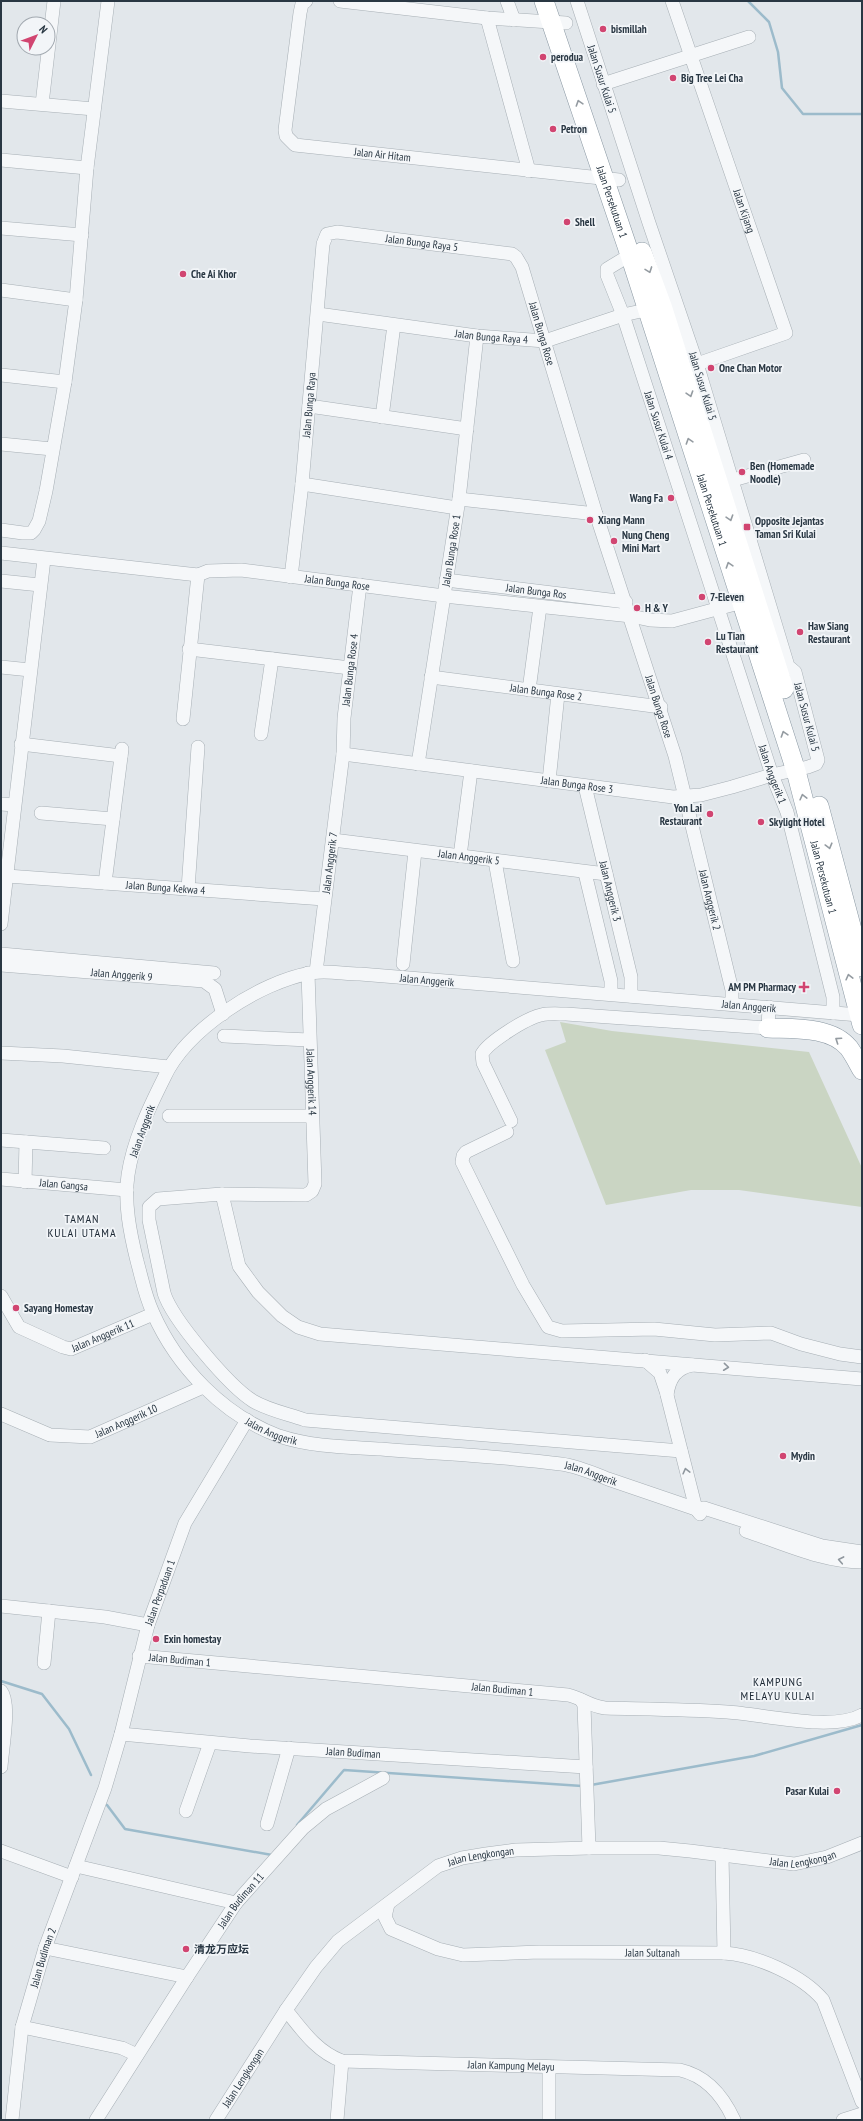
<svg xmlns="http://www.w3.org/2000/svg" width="863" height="2121" font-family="'PT Sans Narrow','Noto Sans SC',sans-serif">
<rect width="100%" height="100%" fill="#e2e7eb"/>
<path fill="#cad5c3" d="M560 1022 612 1031 809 1052 862 1168V1207L739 1190H691L606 1205 545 1050 566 1042Z"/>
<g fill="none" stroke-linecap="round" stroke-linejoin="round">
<g stroke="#9cbbcb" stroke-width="2.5">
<path d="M748 1 769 22 778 52 782 88 803 114H862"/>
<path d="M1 1681 42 1694 69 1729 91 1775"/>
<path d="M591 1785 754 1756 862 1725"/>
<path d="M107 1805 125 1829 272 1855"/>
<path d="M297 1825 344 1770 582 1786"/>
</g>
<defs>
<g id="minor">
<path id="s1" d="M306 1 302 4 300 13 285 130 286 136 295 145 619 180"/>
<path d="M340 1 487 18 566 23"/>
<path d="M507 1 514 20"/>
<path id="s2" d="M672 1 786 333 697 364"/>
<path d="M487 18 529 171"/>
<path d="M603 84 749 37"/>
<path d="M1 101 94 109"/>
<path d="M42 104 54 1"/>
<path d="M1 160 87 168"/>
<path d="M1 228 82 235"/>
<path id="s3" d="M630 255 607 269V275L623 315 772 775 787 812 833 997V1013"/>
<path d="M1 290 76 300"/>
<path id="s4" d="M318 314 477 336 545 341 623 315 655 308"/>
<path d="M1 375 65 382"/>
<path d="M309 406 467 429"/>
<path d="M382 417 394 325"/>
<path d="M1 444 52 449"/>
<path d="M733 480 804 460"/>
<path d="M302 484 457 508"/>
<path d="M459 499 596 514"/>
<path d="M1 530 23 533H31L34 530 39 521 46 491 65 382 76 300 87 168 108 1"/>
<path id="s5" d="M1 553 198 575 208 571 241 570 444 596 631 616 650 620 672 621 750 600"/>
<path id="s6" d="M291 577 302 484 323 244 327 234 337 232 512 254 516 257 522 267 596 514 675 756 732 990V1004"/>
<path id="s7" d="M446 580 626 602"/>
<path d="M1 581 40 585"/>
<path d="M189 649 350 668"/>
<path d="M1 667 30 670"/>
<path id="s8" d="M431 677 661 707"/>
<path d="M529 690 540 607"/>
<path d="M183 719 198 575"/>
<path d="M261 734 272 659"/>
<path d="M21 744 121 756"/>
<path id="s9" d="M343 754 673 797 701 795 732 787 772 775 808 767 816 764 818 760 795 672 788 666 697 364 649 223 577 1"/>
<path id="s10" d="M418 764 459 499 477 336"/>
<path d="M549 781 558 694"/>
<path id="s11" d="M585 786 631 977V996"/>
<path d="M1 804 14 805"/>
<path d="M41 813 113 819"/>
<path id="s12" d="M333 840 606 874"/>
<path d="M460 856 471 771"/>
<path d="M495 861 513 961"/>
<path d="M585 873 611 981V994"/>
<path id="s13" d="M7 876 324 899"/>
<path d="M105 883 122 749"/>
<path d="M188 889 198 747"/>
<path d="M1 924 44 559"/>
<path d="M1 954 214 973"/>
<path d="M403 964 415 851"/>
<path id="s14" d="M1 965 204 981 215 989 223 1014"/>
<path id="s15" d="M316 972 343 754 344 718 360 585"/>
<path id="s16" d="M308 973 315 1184 312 1191 306 1195 222 1194 158 1199 149 1207V1220L164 1293C172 1319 229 1386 253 1401 268 1410 288 1414 305 1420L681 1451"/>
<path id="s17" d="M859 1015 360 974C344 974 326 970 311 973 259 982 186 1030 164 1078 149 1108 133 1141 128 1175 124 1203 130 1233 137 1261 142 1279 145 1296 153 1313 177 1367 223 1415 279 1436 312 1447 347 1447 381 1449 441 1454 501 1456 561 1464 577 1466 593 1473 608 1479 637 1489 666 1499 696 1509L704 1508 822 1546 862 1552"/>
<path d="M224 1036 309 1040"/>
<path d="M1 1053 63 1056 169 1067"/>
<path d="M169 1116H311"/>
<path d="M511 1121 483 1063 482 1054C488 1042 527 1018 541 1015 549 1013 558 1014 566 1014L768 1028 769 1007"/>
<path d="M507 1132 466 1152 463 1156 462 1162 523 1285 548 1327 562 1331 654 1329 715 1335 771 1333 801 1344 840 1354 862 1357"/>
<path d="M1 1140 104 1148"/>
<path id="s18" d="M1 1179 127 1190"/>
<path d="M25 1182 26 1142"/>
<path d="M222 1194 239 1266 258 1292 282 1316 298 1327 320 1334 862 1379"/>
<path id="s19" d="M1 1296 19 1327 63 1347 71 1349 153 1314"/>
<path d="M645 1360 660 1373 667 1394"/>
<path d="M692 1365C676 1368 669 1379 667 1395L696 1509 700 1514"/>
<path id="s20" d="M1 1414 50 1435 90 1437 203 1387"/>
<path d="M746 1531C783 1543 822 1562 862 1562"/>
<path d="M1 1606 105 1617 148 1625"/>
<path id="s21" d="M139 1656 568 1695C582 1698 589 1706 605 1708 645 1709 686 1709 727 1712 762 1714 832 1732 862 1715"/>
<path d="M44 1663 49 1611"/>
<path d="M1 1691C11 1703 2 1750 1 1767"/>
<path d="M581 1700 584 1705 589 1848"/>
<path id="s22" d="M121 1734 250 1746 586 1767"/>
<path d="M186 1811 210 1743"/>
<path d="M267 1824 289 1748"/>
<path d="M1 1851 72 1877"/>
<path d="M722 1855 724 1953"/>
<path d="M76 1866 236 1903"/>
<path id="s23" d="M388 1904 385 1917 391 1929 438 1949 463 1955 539 1952 724 1953C756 1955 802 1975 823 2000L862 2102"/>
<path d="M45 1948 187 1977"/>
<path id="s24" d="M286 2010C302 2030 317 2052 342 2061L680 2070C707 2076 723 2096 734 2120"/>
<path d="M22 2027 122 2048 137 2055"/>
<path id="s25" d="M12 2120 22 2027 45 1948 105 1788 121 1734 148 1625 185 1523 247 1420"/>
<path id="s26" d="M96 2120 187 1977 236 1903 303 1828 326 1809 383 1778"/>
<path id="s27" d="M216 2120 286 2010 316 1967 338 1941 438 1866 462 1858 486 1854 516 1850 589 1848H659L690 1851 794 1864 827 1857 862 1843"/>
<path d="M337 2120 342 2061"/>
<path d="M549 2120V2067"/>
<path d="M843 2120 862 2114"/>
</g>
<g id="highway">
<path id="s28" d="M544 1 630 255 796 771 862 1025"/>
<path d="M642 252 662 306 784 689"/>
<path d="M819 806 862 967"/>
<path d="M768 1028C794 1029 831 1026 849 1048 854 1055 858 1063 862 1070"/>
</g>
</defs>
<use href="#minor" stroke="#a7afb5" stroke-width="14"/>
<use href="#highway" stroke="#8997a2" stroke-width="20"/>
<use href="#minor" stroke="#f5f7f9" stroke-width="13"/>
<use href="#highway" stroke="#fff" stroke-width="19"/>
</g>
<defs><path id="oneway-chevron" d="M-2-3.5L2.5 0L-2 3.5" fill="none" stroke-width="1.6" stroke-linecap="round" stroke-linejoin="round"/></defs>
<g stroke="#949ba1">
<use href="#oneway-chevron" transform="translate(579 103) rotate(-108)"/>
<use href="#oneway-chevron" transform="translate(649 270) rotate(70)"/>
<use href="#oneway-chevron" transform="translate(690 394) rotate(72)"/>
<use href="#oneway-chevron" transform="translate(689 441) rotate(-108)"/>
<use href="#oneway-chevron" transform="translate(730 518) rotate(72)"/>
<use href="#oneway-chevron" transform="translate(729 565) rotate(-108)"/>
<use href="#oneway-chevron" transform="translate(784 734) rotate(-108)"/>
<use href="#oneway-chevron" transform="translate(803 797) rotate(-104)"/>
<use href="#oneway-chevron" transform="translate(829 846) rotate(75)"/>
<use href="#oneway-chevron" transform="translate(849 977) rotate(-104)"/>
<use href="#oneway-chevron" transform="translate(838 1040) rotate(-146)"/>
</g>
<g stroke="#8f979e">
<use href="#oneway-chevron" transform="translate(726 1367) rotate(6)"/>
<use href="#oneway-chevron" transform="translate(686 1471) rotate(-104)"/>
<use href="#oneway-chevron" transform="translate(841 1560) rotate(-169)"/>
</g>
<g fill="#d14571" stroke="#f2f5f8" stroke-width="1.5">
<circle cx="603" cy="29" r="4"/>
<circle cx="543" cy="57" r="4"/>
<circle cx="673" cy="78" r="4"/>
<circle cx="553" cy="129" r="4"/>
<circle cx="567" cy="222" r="4"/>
<circle cx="183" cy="274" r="4"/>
<circle cx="711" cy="368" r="4"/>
<circle cx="742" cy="472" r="4"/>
<circle cx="671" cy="498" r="4"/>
<circle cx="590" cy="520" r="4"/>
<rect x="743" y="523" width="8" height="8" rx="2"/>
<circle cx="614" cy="541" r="4"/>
<circle cx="702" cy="597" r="4"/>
<circle cx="637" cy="608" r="4"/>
<circle cx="800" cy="632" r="4"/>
<circle cx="708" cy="642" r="4"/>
<circle cx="710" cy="814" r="4"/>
<circle cx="761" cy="822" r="4"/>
<path d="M802 981h4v4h4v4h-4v4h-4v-4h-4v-4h4z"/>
<circle cx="16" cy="1308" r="4"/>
<circle cx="783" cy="1456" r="4"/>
<circle cx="156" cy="1639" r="4"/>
<circle cx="837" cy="1791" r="4"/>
<circle cx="186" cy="1949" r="4"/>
</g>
<g text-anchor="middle" stroke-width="3.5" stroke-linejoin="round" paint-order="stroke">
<g font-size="11" font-weight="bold" fill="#293743" stroke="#f2f5f8" text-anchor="start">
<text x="611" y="33">bismillah</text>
<text x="551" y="61">perodua</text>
<text x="681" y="82">Big Tree Lei Cha</text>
<text x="561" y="133">Petron</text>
<text x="575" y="226">Shell</text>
<text x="191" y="278">Che Ai Khor</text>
<text x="719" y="372">One Chan Motor</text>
<text x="750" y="470">Ben (Homemade<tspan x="750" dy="13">Noodle)</tspan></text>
<text x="663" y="502" text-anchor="end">Wang Fa</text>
<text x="598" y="524">Xiang Mann</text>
<text x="755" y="525">Opposite Jejantas<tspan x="755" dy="13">Taman Sri Kulai</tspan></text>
<text x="622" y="539">Nung Cheng<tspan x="622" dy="13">Mini Mart</tspan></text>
<text x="710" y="601">7-Eleven</text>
<text x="645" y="612">H &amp; Y</text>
<text x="808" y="630">Haw Siang<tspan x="808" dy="13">Restaurant</tspan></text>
<text x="716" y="640">Lu Tian<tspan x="716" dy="13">Restaurant</tspan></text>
<text x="702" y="812" text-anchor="end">Yon Lai<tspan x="702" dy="13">Restaurant</tspan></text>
<text x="769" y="826">Skylight Hotel</text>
<text x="796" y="991" text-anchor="end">AM PM Pharmacy</text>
<text x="24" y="1312">Sayang Homestay</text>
<text x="791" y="1460">Mydin</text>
<text x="164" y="1643">Exin homestay</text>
<text x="829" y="1795" text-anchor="end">Pasar Kulai</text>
<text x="194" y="1953">清龙万应坛</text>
</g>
<g font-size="11" fill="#293743" stroke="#f2f5f8">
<text transform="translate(602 79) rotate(72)" y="4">Jalan Susur Kulai 5</text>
<text dy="4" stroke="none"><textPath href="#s1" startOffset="239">Jalan Air Hitam</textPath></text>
<text dy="4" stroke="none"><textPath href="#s28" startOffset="212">Jalan Persekutuan 1</textPath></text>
<text dy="4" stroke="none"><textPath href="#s2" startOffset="222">Jalan Kijang</textPath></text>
<text dy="4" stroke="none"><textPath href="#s6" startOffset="441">Jalan Bunga Raya 5</textPath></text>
<text dy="4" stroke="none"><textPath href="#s6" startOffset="618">Jalan Bunga Rose</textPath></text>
<text dy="4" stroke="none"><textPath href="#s4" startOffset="175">Jalan Bunga Raya 4</textPath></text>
<text transform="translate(703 386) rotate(73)" y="4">Jalan Susur Kulai 5</text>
<text dy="4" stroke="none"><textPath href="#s6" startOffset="173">Jalan Bunga Raya</textPath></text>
<text dy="4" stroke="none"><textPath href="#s3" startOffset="192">Jalan Susur Kulai 4</textPath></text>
<text dy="4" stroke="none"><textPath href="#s28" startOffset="536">Jalan Persekutuan 1</textPath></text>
<text dy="4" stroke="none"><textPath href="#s10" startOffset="216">Jalan Bunga Rose 1</textPath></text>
<text dy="4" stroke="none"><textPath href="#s5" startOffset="339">Jalan Bunga Rose</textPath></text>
<text dy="4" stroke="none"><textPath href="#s7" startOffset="91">Jalan Bunga Ros</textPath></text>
<text dy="4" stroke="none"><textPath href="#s15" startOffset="304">Jalan Bunga Rose 4</textPath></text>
<text dy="4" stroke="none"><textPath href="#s8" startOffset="116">Jalan Bunga Rose 2</textPath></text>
<text dy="4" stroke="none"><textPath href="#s6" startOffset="1009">Jalan Bunga Rose</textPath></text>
<text transform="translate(807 717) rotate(75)" y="4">Jalan Susur Kulai 5</text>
<text dy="4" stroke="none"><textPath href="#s3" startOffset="559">Jalan Anggerik 1</textPath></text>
<text dy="4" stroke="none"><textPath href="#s9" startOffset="236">Jalan Bunga Rose 3</textPath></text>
<text dy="4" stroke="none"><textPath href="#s12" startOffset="137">Jalan Anggerik 5</textPath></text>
<text dy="4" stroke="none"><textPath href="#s15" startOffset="110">Jalan Anggerik 7</textPath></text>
<text dy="4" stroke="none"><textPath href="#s28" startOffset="920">Jalan Persekutuan 1</textPath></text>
<text dy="4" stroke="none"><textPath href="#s13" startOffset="159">Jalan Bunga Kekwa 4</textPath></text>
<text dy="4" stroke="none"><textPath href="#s11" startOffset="108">Jalan Anggerik 3</textPath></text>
<text dy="4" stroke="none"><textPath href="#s6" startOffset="1209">Jalan Anggerik 2</textPath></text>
<text dy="4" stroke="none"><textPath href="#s14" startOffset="121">Jalan Anggerik 9</textPath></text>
<text transform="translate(427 980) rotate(5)" y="4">Jalan Anggerik</text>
<text transform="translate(749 1006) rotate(5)" y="4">Jalan Anggerik</text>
<text dy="4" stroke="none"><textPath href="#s16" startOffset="109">Jalan Anggerik 14</textPath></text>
<text transform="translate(142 1131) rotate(-70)" y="4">Jalan Anggerik</text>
<text dy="4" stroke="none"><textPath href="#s18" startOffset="63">Jalan Gangsa</textPath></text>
<text dy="4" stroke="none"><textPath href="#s19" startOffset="127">Jalan Anggerik 11</textPath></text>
<text dy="4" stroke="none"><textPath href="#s20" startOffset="133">Jalan Anggerik 10</textPath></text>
<text dy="4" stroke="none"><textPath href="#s17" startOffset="1153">Jalan Anggerik</textPath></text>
<text dy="4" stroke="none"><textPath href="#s17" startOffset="1477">Jalan Anggerik</textPath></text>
<text dy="4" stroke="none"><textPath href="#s25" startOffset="550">Jalan Perpaduan 1</textPath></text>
<text dy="4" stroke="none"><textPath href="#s21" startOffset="41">Jalan Budiman 1</textPath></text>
<text dy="4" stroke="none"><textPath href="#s21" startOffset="365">Jalan Budiman 1</textPath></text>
<text dy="4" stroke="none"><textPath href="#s22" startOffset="233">Jalan Budiman</textPath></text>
<text dy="4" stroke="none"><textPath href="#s27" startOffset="710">Jalan Lengkongan</textPath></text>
<text dy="4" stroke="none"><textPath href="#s27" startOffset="386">Jalan Lengkongan</textPath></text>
<text dy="4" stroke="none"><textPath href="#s26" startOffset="263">Jalan Budiman 11</textPath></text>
<text dy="4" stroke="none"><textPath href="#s23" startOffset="293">Jalan Sultanah</textPath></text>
<text dy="4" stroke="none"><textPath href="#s25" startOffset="166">Jalan Budiman 2</textPath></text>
<text dy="4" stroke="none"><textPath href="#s24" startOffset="246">Jalan Kampung Melayu</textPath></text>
<text dy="4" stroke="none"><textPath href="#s27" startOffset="50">Jalan Lengkongan</textPath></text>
</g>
<g font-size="12" letter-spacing="1" fill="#1c2834" stroke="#f2f5f8">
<text x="82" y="1223">TAMAN<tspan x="82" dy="14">KULAI UTAMA</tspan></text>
<text x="778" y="1686">KAMPUNG<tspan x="778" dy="14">MELAYU KULAI</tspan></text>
</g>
</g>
<rect width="863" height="2121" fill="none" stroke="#293743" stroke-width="4"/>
<g transform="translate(36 36) rotate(48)"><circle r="19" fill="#f2f5f8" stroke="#a2a9b0"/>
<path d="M0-3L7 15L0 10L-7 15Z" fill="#d14571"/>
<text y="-6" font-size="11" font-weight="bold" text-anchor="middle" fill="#293743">N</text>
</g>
</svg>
